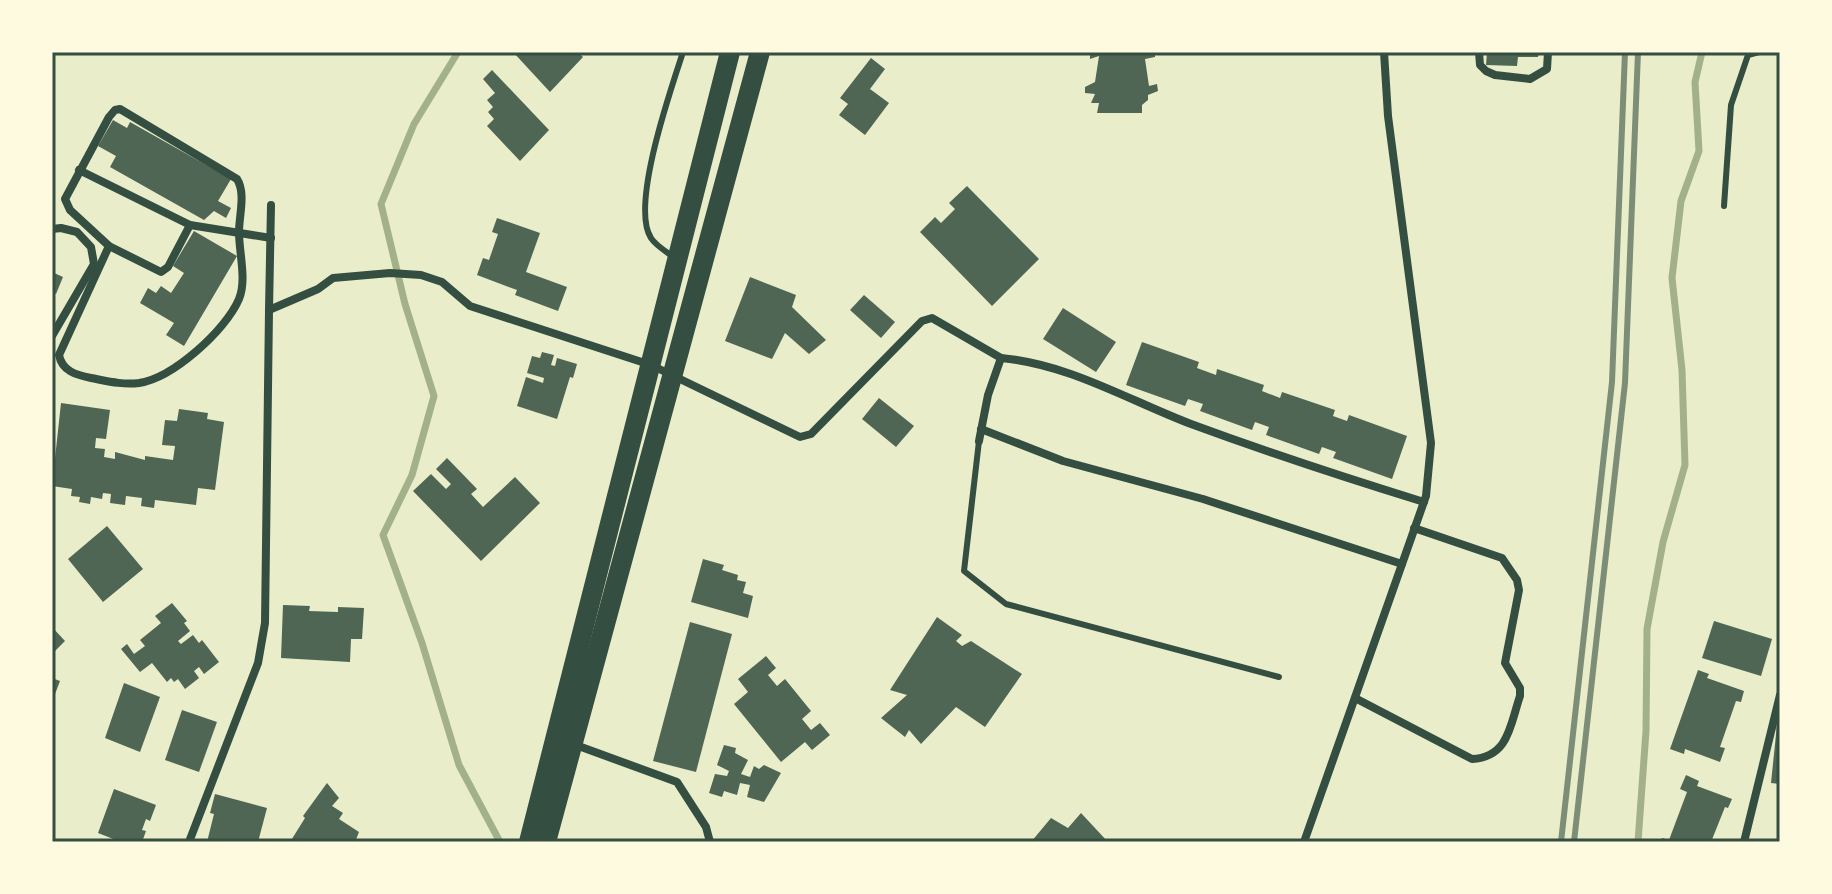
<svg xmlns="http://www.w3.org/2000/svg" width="1832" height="894" font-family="Barlow,sans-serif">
<rect width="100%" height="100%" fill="#e9edc9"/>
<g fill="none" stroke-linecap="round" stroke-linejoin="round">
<g stroke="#a3b18a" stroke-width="7">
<path d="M458 52 414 124 381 204 405 304 434 396 412 475 383 535 422 643 459 765 500 842"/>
<path d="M1638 842 1646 731 1647 629 1663 542 1685 465 1682 370 1672 278 1681 201 1699 151 1695 82 1702 52"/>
</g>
</g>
<g fill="#4f6655">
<path d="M513 52H578L583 57 550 92Z"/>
<path d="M1090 52H1155V57L1145 59 1149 86 1157 84 1158 91 1148 95V100L1142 105V113H1097L1099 103H1091L1095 94 1085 93V87L1095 82 1099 56 1090 59Z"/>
<path d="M1487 52H1539L1538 57H1518L1517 66 1486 65Z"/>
<path d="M871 58 885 69 870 89 889 103 865 135 839 115 848 104 840 98Z"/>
<path d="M492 70 549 130 520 161 487 126 494 119 488 112 493 107 487 100 495 93 483 79Z"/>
<path d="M113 120 127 128 130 122 231 179 218 201 231 208 226 218 214 211 204 220 110 167 116 156 98 146Z"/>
<path d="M967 186 1039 259 992 306 920 232 935 217 941 223 955 209 949 203Z"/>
<path d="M497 218 540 233 526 272 567 287 558 311 515 295 517 290 477 275 483 258 489 260 498 234 492 232Z"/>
<path d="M194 231 237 256 184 346 166 335 174 323 140 303 148 288 156 293 161 286 171 293 184 273 173 266Z"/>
<path d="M52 272 63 277 56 294 52 292Z"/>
<path d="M750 277 796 295 792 307 826 340 809 354 785 333 772 359 725 341Z"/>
<path d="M864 295 895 322 881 338 850 310Z"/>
<path d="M1063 308 1116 342 1096 372 1043 339Z"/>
<path d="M1142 342 1199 362 1197 368 1216 375 1217 369 1264 385 1262 391 1280 398 1282 392 1335 410 1333 416 1347 421 1349 415 1407 436 1392 479 1333 458 1336 452 1322 447 1319 454 1266 435 1269 427 1255 422 1252 430 1200 411 1203 404 1188 399 1185 406 1126 385Z"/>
<path d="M542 352 554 355 551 365 555 366 557 358 577 364 573 378 570 377 557 419 517 406 526 377 543 383 544 378 527 373 532 356 540 358Z"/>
<path d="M879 398 914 426 896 447 862 419Z"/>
<path d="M61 403 110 410 106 439 96 438 95 448 105 449 104 457 115 459V452L145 460V456L173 460 175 446 162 445 165 420 177 421 179 409 208 413 207 419 224 422 215 490 198 488 196 505 155 500 154 508 141 506 142 498 126 496 125 505 110 503 111 494 103 493 102 499 91 497 90 504 79 502 80 497 71 496 72 489 52 486Z"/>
<path d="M447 458 477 489 471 494 483 507 515 477 540 503 481 561 413 491 431 474 446 489 451 484 436 469Z"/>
<path d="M107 526 143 569 103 602 68 559Z"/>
<path d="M703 559 724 565 722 570 738 575 737 580 746 582 743 593 753 596 748 618 691 602Z"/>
<path d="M172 603 187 621 184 623 190 631 178 641 181 644 193 635 199 643 202 640 219 662 204 674 199 667 194 671 199 678 185 689 178 679 174 682 171 678 167 682 152 663 140 672 121 649 127 644 134 654 145 646 140 640 161 623 155 616Z"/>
<path d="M283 605 310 606 309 611 338 612V607L364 608 362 639H351L350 662 281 658Z"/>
<path d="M937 617 962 635 956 641 962 646 971 641 1022 674 985 727 956 707 921 744 909 730 905 737 881 718 907 695 890 690Z"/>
<path d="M1714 621 1772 639 1761 676 1702 658Z"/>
<path d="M690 622 732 634 696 772 653 761Z"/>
<path d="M52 627 65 641 52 654Z"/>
<path d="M766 656 776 668 768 675 777 686 785 679 811 711 802 719 811 730 820 723 830 735 812 750 805 742 781 762 734 704 748 692 738 679Z"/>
<path d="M1698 670 1709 674 1707 678 1744 691 1741 702 1736 701 1720 747 1725 748 1720 762 1685 749 1684 754 1670 749Z"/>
<path d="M52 678 60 681 52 702Z"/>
<path d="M124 683 160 697 140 752 105 738Z"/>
<path d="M182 710 217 722 199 772 165 760Z"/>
<path d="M1778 715H1780V784L1771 783Z"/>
<path d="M724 745 736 748 735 753 748 760 741 774 750 777 754 766 759 769 764 765 781 773 764 802 747 797 750 785 740 783 737 795 724 791 722 797 709 793 715 774 727 776 729 771 717 765Z"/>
<path d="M1686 775 1699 781 1697 786 1732 799 1728 808 1725 807 1711 842H1661L1662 838 1669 840 1687 792 1680 789Z"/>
<path d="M327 783 339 798 332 806 343 813 339 819 359 832 355 842H290L305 818 303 816Z"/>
<path d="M114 789 156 805 150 821 146 819 142 830 146 831 142 842H121L98 833Z"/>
<path d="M215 794 267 808 258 842H207L214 814 210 813Z"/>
<path d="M1081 813 1108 842H1031L1051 818 1068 828Z"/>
</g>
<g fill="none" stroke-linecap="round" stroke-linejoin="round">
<g stroke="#344e41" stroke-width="6">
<path d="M1724 206 1731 105 1748 55 1759 52"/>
<path d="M675 258C667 252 656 246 651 238 630 206 671 89 683 52"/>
<path d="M979 441 964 571 1006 604 1279 677"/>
</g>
<g stroke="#344e41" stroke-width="8">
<path d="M1479 52 1480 65 1486 71 1495 75 1530 79 1547 69 1548 52"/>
<path d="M120 109 237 179C246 193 239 216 239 232 239 253 247 280 239 299 226 330 173 378 139 383 122 385 107 381 91 378 76 375 62 371 59 355L109 246 70 210 65 199 109 117 115 110Z"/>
<path d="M79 170 190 225 271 238"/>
<path d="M52 229 61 228 77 232 91 247 94 264 52 336"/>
<path d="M109 246 161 272 168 267 190 225"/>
<path d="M269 310 271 205"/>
<path d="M1001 358C1069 364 1128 400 1191 424 1267 452 1346 478 1424 502"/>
<path d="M981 429 1063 461 1203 499 1402 564"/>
<path d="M1355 698 1472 759C1509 757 1510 725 1520 696V688L1505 663 1519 590 1517 580 1502 558 1414 528"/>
<path d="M573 744 677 782 706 827 710 842"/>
<path d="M189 842 258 663 265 623 269 310 318 289 333 278 390 273 421 275 442 282 470 306 651 365 800 437 811 434 922 321 932 318 1001 358 988 395 979 441"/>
<path d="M1304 842 1426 496 1431 443 1388 116 1384 52"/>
<path d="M1744 842 1780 695"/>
</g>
<g stroke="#344e41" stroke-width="20">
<path d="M529 842 730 52"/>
<path d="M546 842 760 52"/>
</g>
<g stroke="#7c8e77" stroke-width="6">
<path d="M1561 842 1612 382 1625 52"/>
<path d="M1574 842 1625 383 1638 52"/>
</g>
</g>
<rect width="1832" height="894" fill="none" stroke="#fefae0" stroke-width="108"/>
<rect x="54" y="54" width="1724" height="786" fill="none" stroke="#344e41" stroke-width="3"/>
</svg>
